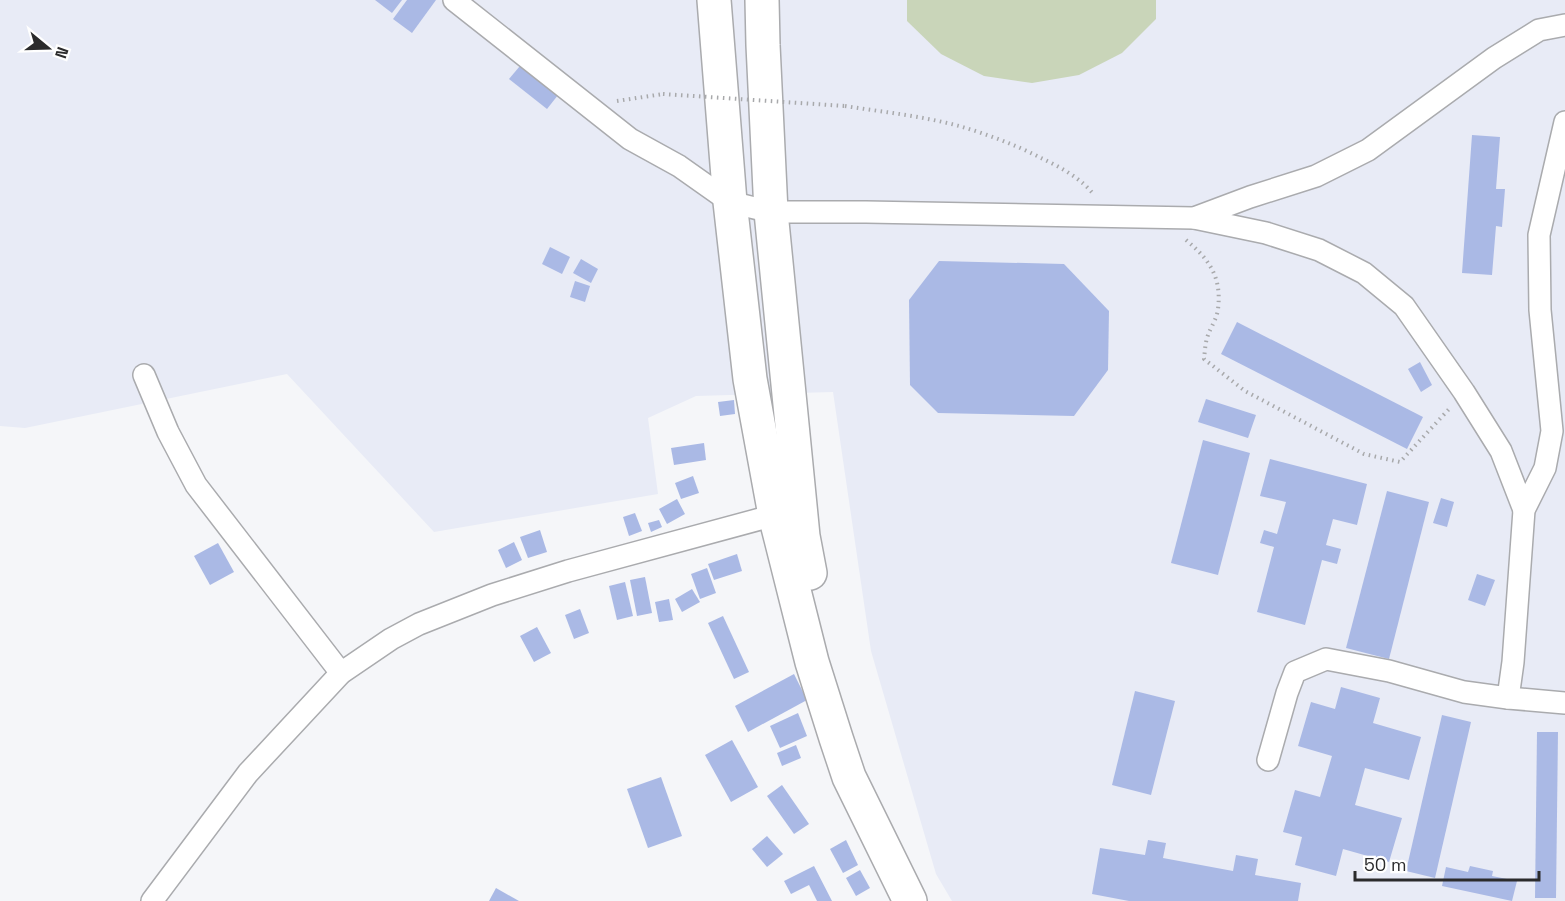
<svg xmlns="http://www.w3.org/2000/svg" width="1565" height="901" font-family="'Space Grotesk',sans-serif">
<rect width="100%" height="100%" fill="#f5f6f9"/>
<path fill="#e8ebf6" d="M0 0H1565V901H952L936 874 871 651 833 392 696 396 648 418 658 494 434 532 287 374 25 428 0 426Z"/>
<path fill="#c9d5b9" d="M907 0H1156V19L1122 53 1079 75 1032 83 984 76 941 54 907 21Z"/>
<g fill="#aab9e5">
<path d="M375 0H402L392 13Z"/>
<path d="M407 0H436L412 33 393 19Z"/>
<path d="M525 60 562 90 547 109 509 79Z"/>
<path d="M1472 135 1500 137 1496 189H1505L1502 227 1496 226 1492 275 1462 273Z"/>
<path d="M550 247 570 257 562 274 542 264Z"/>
<path d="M581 259 598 269 591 283 573 273Z"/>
<path d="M939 261 1064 264 1109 311 1108 370 1074 416 938 413 910 385 909 300Z"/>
<path d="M575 281 590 286 585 302 570 297Z"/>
<path d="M1237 322 1423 417 1407 449 1221 354Z"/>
<path d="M1420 362 1432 385 1421 392 1408 369Z"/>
<path d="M1206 399 1256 415 1248 438 1198 422Z"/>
<path d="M734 400 735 414 720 416 718 402Z"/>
<path d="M1203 440 1250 453 1218 575 1171 563Z"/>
<path d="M704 443 706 460 674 465 671 448Z"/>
<path d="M1270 459 1367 484 1357 525 1333 519 1326 545 1341 549 1337 564 1322 560 1305 625 1257 612 1274 547 1260 543 1264 530 1277 534 1286 502 1260 496Z"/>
<path d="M693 476 699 493 681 499 675 483Z"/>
<path d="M1387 491 1429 502 1389 659 1346 648Z"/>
<path d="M1441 498 1454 502 1447 527 1433 523Z"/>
<path d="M677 499 685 514 667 524 659 509Z"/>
<path d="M635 513 642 531 629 536 623 517Z"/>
<path d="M659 520 662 527 651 532 648 523Z"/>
<path d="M540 530 547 552 528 558 520 537Z"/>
<path d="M514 542 522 560 506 568 498 550Z"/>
<path d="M218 543 234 572 210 585 194 556Z"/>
<path d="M737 554 742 571 714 580 708 564Z"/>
<path d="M707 568 716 593 700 599 691 574Z"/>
<path d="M1477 574 1495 580 1485 606 1468 600Z"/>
<path d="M645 577 652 613 637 616 630 580Z"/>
<path d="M625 582 633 616 617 620 609 586Z"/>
<path d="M692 589 700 602 682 612 675 599Z"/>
<path d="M669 599 673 620 659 622 655 602Z"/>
<path d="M580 609 589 633 574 639 565 615Z"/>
<path d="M723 616 749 672 734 679 708 623Z"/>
<path d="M537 627 551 653 534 662 520 636Z"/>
<path d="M794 674 807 700 748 732 735 706Z"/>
<path d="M1341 687 1380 698 1373 723 1421 737 1409 780 1365 768 1355 805 1402 818 1389 862 1343 849 1336 876 1295 865 1302 837 1283 832 1295 790 1320 797 1332 756 1298 746 1311 702 1335 709Z"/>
<path d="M1135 691 1175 701 1151 795 1112 785Z"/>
<path d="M798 713 807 736 780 748 770 726Z"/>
<path d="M1442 715 1471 722 1435 878 1406 871Z"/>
<path d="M1537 732H1558L1556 898H1535Z"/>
<path d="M732 740 758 787 731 802 705 755Z"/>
<path d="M796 745 801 758 782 766 777 753Z"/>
<path d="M661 777 682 836 648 848 627 789Z"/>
<path d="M782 785 809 824 794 834 767 796Z"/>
<path d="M767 836 783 854 767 867 752 849Z"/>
<path d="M846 840 858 865 843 873 830 849Z"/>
<path d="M1148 840 1166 843 1163 858 1233 871 1236 855 1258 859 1255 875 1301 883 1298 901H1129L1092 894 1100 848 1145 855Z"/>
<path d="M814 866 832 901H817L809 885 791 894 784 881Z"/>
<path d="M1470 866 1493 871 1492 876 1517 881 1512 901 1442 886 1446 867 1468 872Z"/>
<path d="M860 870 870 888 856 896 846 878Z"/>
<path d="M496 888 519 901H489Z"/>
</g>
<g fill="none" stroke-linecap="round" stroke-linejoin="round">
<defs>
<g id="minor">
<path d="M454 0 630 139 679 166 730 202 771 212H866L1194 218 1250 197 1316 176 1368 150 1494 58 1539 30 1565 25"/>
<path d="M1194 218 1266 233 1319 250 1364 273 1404 306 1464 392 1501 451 1524 510"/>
<path d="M144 375 168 432 196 485 341 673"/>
<path d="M1508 698 1513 662 1524 510 1545 468 1552 431 1540 310 1539 235 1565 122"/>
<path d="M1268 760 1287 693 1295 672 1326 659 1389 671 1464 692 1508 698 1565 703"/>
<path d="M152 901 248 773 341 673 391 639 419 624 492 595 568 571 775 515"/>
</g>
<g id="trunk">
<path d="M714 0 730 202 750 379 775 515 812 662 836 738 849 777 910 901"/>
<path d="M762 0 763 45 771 212 803 536 810 573"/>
</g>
</defs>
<use href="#minor" stroke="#aaabae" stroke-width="24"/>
<use href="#trunk" stroke="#aaabae" stroke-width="36"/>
<g stroke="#a8a9ab" stroke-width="4" stroke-dasharray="1.5 4.5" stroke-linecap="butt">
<path d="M617 101 663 94"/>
<path d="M845 106C883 112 922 116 959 126 987 134 1016 145 1041 158 1060 167 1081 178 1094 195"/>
<path d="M1186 240C1209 259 1222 277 1218 309 1217 318 1211 327 1208 335 1205 343 1205 351 1204 359L1245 391 1364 454 1400 462 1450 408"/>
</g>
<use href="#minor" stroke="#fff" stroke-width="21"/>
<use href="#trunk" stroke="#fff" stroke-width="33"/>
<path stroke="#a8a9ab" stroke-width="4" stroke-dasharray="1.5 4.5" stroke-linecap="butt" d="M663 94 845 106"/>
</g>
<g transform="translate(48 48) rotate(109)" stroke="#ffffff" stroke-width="4.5" paint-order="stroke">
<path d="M0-4.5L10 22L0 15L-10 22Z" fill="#2b2b2c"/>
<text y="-9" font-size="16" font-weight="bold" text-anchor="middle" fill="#2b2b2c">N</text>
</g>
<path d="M1355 871v9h184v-9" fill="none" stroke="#2b2b2c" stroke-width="3"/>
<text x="1364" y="871" font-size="18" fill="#2b2b2c" stroke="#ffffff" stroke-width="4.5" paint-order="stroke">50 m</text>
</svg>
